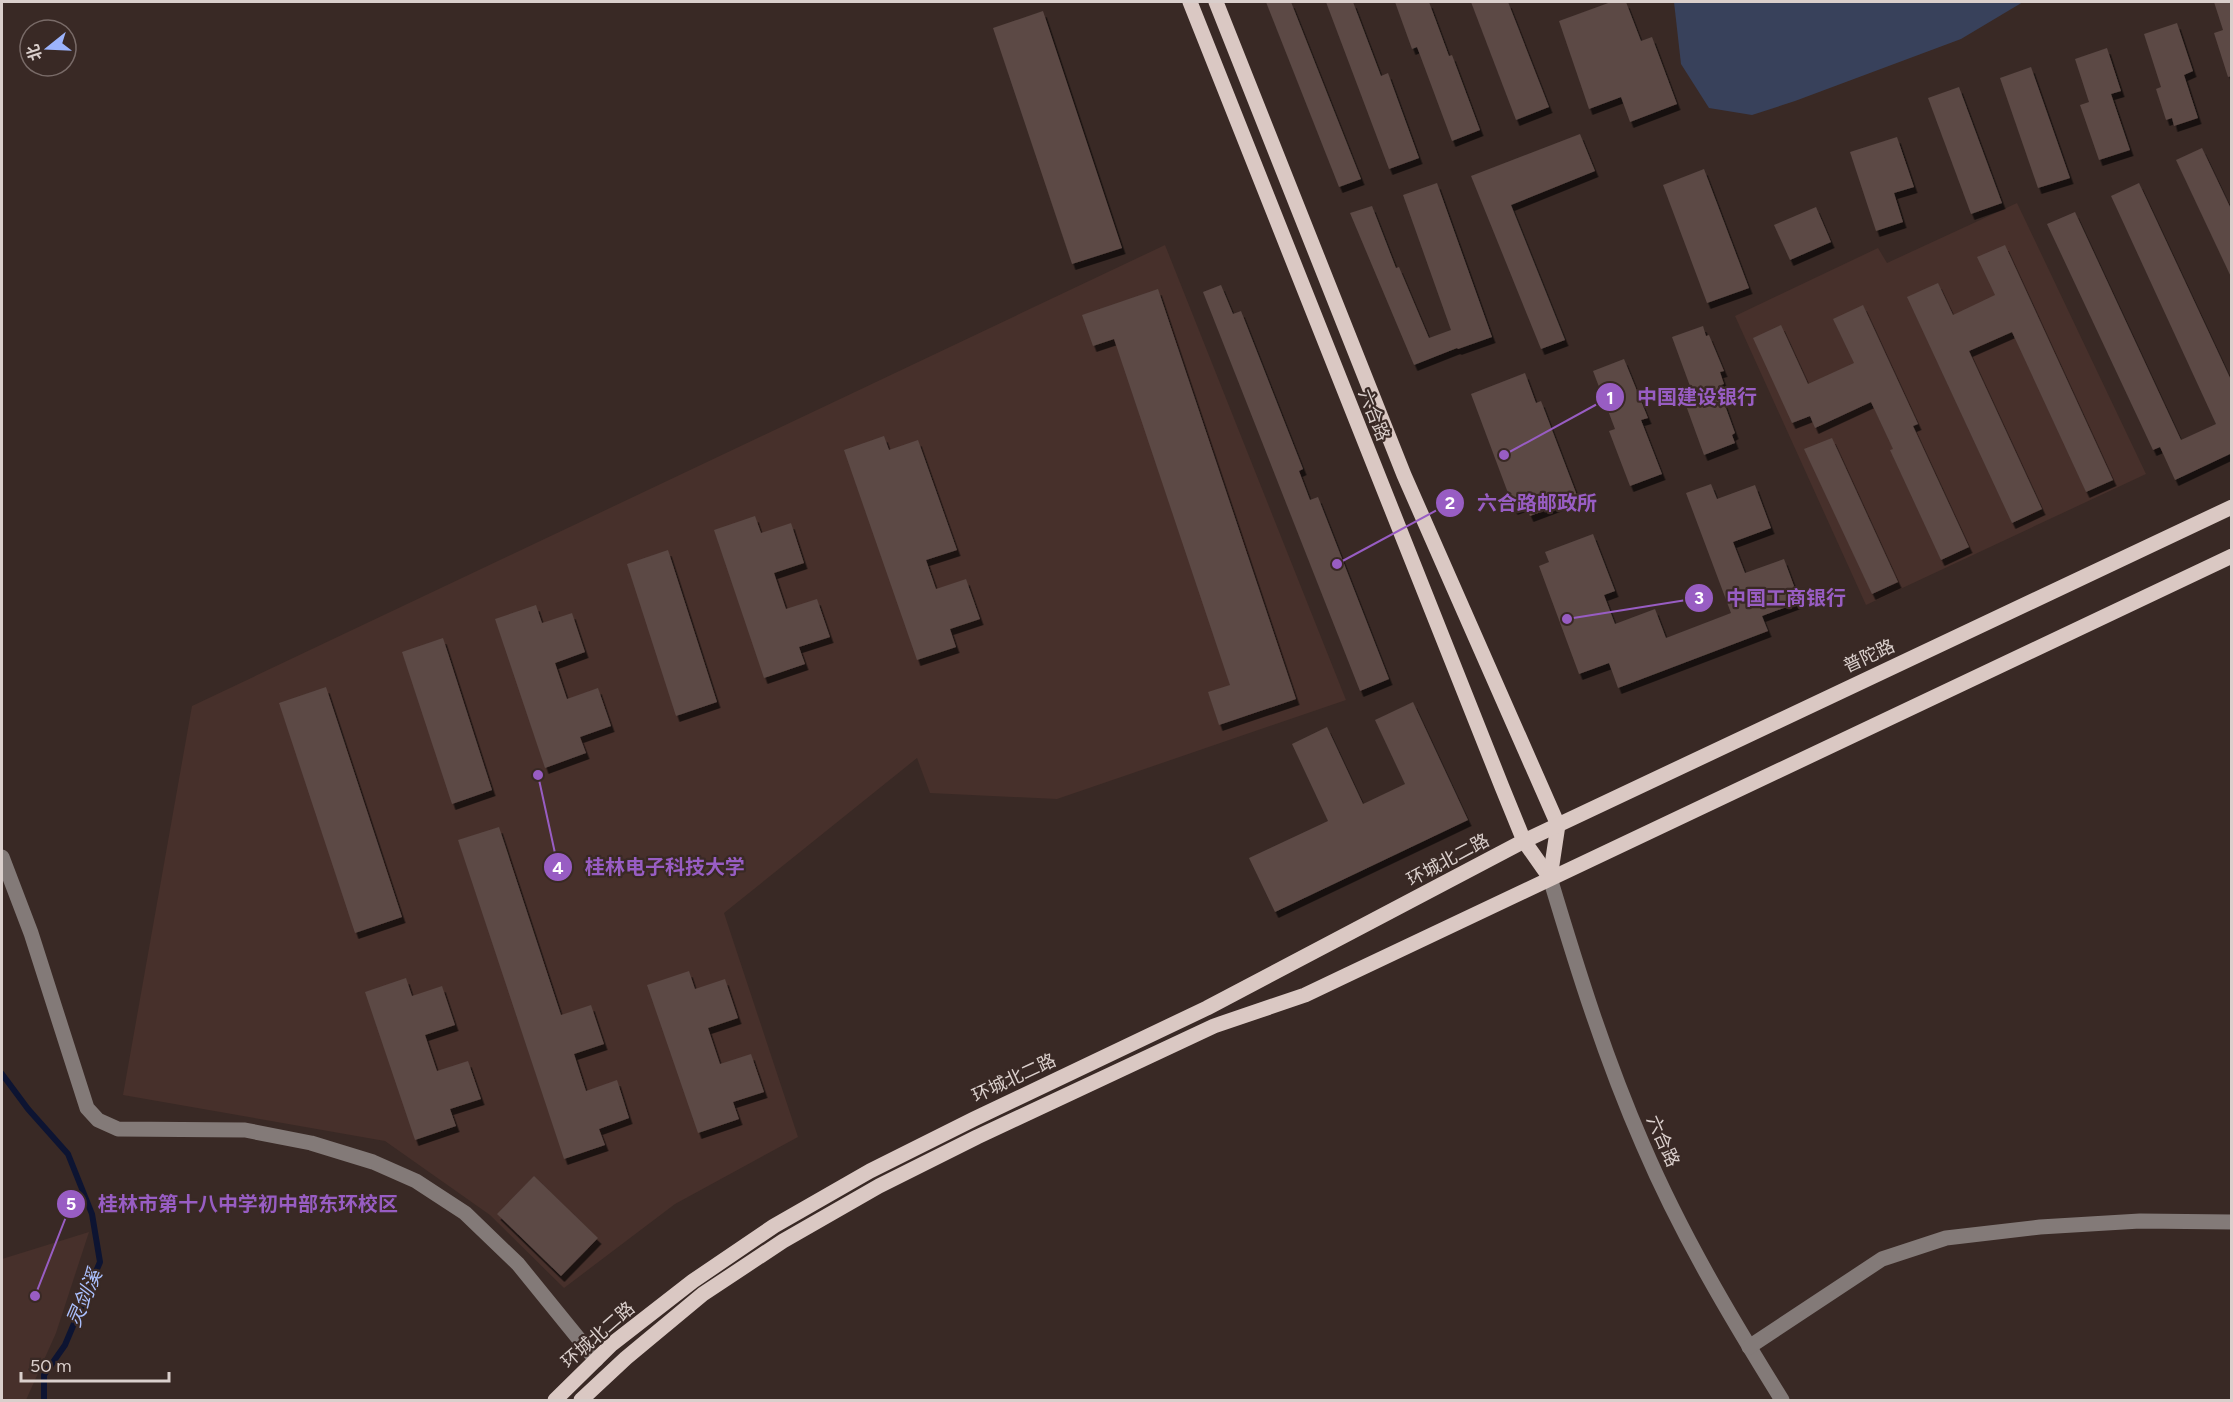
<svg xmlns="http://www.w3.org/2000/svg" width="2233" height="1402" font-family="Figtree,'Noto Sans SC',sans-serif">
<defs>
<filter id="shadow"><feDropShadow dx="3.5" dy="6" stdDeviation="0" flood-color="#0009"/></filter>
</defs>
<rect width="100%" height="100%" fill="#392925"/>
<g fill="#47302b">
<path d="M2017 203 2146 474 1866 605 1735 316 1878 248 1887 263Z"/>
<path d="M1165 245 1346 700 1057 799 930 793 917 758 724 913 798 1137 675 1204 564 1288 490 1215 385 1141 123 1095 192 706Z"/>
<path d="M89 1232 56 1333 26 1400H2V1259Z"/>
</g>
<path fill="#38415b" d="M1674 2H2023L1961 39 1795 101 1752 115 1709 108 1681 64Z"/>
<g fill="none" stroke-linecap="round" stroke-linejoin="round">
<path stroke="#0d1432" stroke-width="6" d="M2 1074 28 1109 68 1154 92 1214 100 1262 65 1345 44 1375V1400"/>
</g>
<g fill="#5b4945" filter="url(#shadow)">
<path d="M1266 2H1291L1361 179 1339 187Z"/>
<path d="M1326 2H1353L1381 76 1388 73 1419 158 1389 169Z"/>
<path d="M1395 2H1429L1449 56 1452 55 1480 130 1452 141 1417 47 1412 49Z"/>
<path d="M1471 2H1508L1549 107 1516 120Z"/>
<path d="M1611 2H1626L1641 41 1652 37 1677 104 1630 122 1621 97 1589 109 1559 21Z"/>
<path d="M2214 2H2232V76L2228 77 2214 33 2223 30Z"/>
<path d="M1043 11 1122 248 1072 264 993 28Z"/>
<path d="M2177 23 2193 71 2184 75 2198 118 2174 126 2172 118 2166 120 2156 89 2161 87 2144 34Z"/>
<path d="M2107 48 2121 91 2111 94 2130 150 2099 160 2080 105 2089 102 2075 59Z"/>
<path d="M2031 67 2070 178 2038 188 2000 78Z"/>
<path d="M1959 87 2002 203 1971 214 1928 98Z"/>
<path d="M1580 134 1595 171 1511 205 1565 340 1541 349 1471 176Z"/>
<path d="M1897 137 1914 187 1894 193 1903 222 1876 231 1850 152Z"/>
<path d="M2202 148 2232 211V279L2176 160Z"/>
<path d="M1704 169 1749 288 1707 303 1663 185Z"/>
<path d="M1437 183 1492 337 1458 349 1457 348 1414 365 1350 213 1372 206 1396 268 1399 267 1429 338 1451 330 1403 195Z"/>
<path d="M2139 183 2232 382V457L2230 454 2175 480 2160 447 2153 450 2047 224 2075 212 2181 440 2216 424 2111 196Z"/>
<path d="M1816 207 1831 242 1790 260 1774 225Z"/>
<path d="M2005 245 2113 480 2086 492 2012 332 1969 351 2042 509 2012 523 1907 297 1938 283 1953 315 1995 295 1977 257Z"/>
<path d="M1221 285 1233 314 1241 311 1303 469 1299 471 1310 500 1318 497 1389 679 1360 691 1203 292Z"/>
<path d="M1158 289 1296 699 1219 725 1208 692 1230 685 1114 339 1093 346 1082 315Z"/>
<path d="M1863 305 1918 424 1913 426 1969 547 1941 560 1890 450 1893 449 1871 402 1815 428 1810 416 1792 423 1753 338 1781 325 1808 384 1854 363 1833 319Z"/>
<path d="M1703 326 1706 336 1709 335 1724 371 1720 372 1724 384 1718 386 1735 433 1732 435 1735 443 1704 455 1684 400 1694 397 1672 337Z"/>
<path d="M1624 359 1648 418 1641 420 1662 474 1630 486 1609 431 1615 429 1593 371Z"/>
<path d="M1525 373 1536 403 1541 401 1578 498 1530 516 1525 505 1514 509 1471 394Z"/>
<path d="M884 436 889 450 918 440 957 550 926 560 936 589 966 579 980 619 950 629 956 647 917 660 844 450Z"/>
<path d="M1832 438 1898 582 1872 594 1804 449Z"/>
<path d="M1711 484 1717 499 1755 485 1771 528 1733 542 1745 573 1784 559 1800 602 1762 616 1768 631 1618 688 1609 663 1579 674 1539 566 1549 562 1545 552 1593 534 1615 591 1604 595 1615 624 1655 609 1666 638 1731 613 1686 493Z"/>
<path d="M755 516 761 533 791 523 804 563 774 573 786 609 817 599 830 637 799 647 805 664 764 678 714 530Z"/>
<path d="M668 550 717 702 676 716 627 564Z"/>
<path d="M536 605 542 623 572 613 585 652 555 663 567 699 598 688 611 726 580 737 586 753 545 768 495 619Z"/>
<path d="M443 638 492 790 452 804 402 652Z"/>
<path d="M326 687 402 917 355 933 279 703Z"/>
<path d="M1413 702 1468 820 1275 912 1249 858 1328 821 1292 744 1327 727 1363 804 1405 784 1375 720Z"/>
<path d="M499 827 561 1015 591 1005 604 1044 574 1054 586 1091 617 1080 629 1118 599 1129 605 1145 564 1159 458 840Z"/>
<path d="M689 971 695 989 725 979 738 1018 708 1028 720 1064 751 1054 764 1092 733 1102 739 1119 698 1133 647 985Z"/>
<path d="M406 978 412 996 442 986 455 1025 425 1035 437 1071 468 1061 481 1099 450 1109 456 1126 415 1140 365 992Z"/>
<path d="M534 1176 598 1238 561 1276 497 1214Z"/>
</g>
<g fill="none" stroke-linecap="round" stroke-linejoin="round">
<g stroke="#837a78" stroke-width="15">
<path d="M2 857 31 933 87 1108 98 1120 118 1129 245 1130 311 1143 373 1162 416 1181 465 1213 518 1264 596 1360"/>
<path d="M1550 878C1577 968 1605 1058 1643 1145 1681 1234 1731 1318 1782 1400"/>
<path d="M1749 1347 1882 1259 1946 1238 2040 1227 2140 1221 2232 1222"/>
</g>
<g stroke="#dac8c3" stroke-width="15">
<path d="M1190 2 1502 787 1524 841 1550 878"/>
<path d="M1216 2 1404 475 1558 825 1550 878"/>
<path d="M555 1400 612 1344 693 1281 774 1226 870 1171 974 1119 1207 1008 1524 841 2232 507"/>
<path d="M581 1400 626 1358 703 1294 783 1241 879 1186 977 1137 1214 1026 1305 995 1347 975 2232 556"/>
</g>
</g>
<g text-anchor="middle" stroke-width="4.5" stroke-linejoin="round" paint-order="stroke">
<g font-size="18" fill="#dacfcc" stroke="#392925">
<text transform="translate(1374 415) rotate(68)" y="6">六合路</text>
<text transform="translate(1869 656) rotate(-25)" y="6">普陀路</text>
<text transform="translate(1448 860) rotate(-28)" y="6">环城北二路</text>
<text transform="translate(1014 1078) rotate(-25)" y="6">环城北二路</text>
<text transform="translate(1663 1141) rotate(66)" y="6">六合路</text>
<text transform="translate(598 1335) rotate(-41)" y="6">环城北二路</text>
</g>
<g font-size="20" font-style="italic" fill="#abc0fe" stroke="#392925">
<text transform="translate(84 1298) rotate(-67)" y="7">灵剑溪</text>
</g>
</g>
<path fill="none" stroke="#985dc3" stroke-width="2" d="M1504 455L1610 397M1337 564L1450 503M1567 619L1699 598M538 775L558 867M35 1296L71 1204"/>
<g fill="#985dc3" stroke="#392925" stroke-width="2">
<circle cx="1504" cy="455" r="6"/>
<circle cx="1337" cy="564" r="6"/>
<circle cx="1567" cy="619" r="6"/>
<circle cx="538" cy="775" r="6"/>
<circle cx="35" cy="1296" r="6"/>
<circle cx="1610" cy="397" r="15"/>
<circle cx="1450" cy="503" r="15"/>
<circle cx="1699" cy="598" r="15"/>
<circle cx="558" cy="867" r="15"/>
<circle cx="71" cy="1204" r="15"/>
</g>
<g font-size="18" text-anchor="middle" font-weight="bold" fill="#fff">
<text x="1610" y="404">1</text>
<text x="1450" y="509">2</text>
<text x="1699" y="604">3</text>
<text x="558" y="874">4</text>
<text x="71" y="1210">5</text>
</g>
<g font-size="20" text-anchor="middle" font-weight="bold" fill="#985dc3" stroke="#392925" stroke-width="4.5" stroke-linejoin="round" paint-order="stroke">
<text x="1697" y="404">中国建设银行</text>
<text x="1537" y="510">六合路邮政所</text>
<text x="1786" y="605">中国工商银行</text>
<text x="665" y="874">桂林电子科技大学</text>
<text x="248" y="1211">桂林市第十八中学初中部东环校区</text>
</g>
<rect width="2233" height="1402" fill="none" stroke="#dacfcc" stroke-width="6"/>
<g transform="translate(48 48) rotate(252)"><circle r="28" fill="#392925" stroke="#796b68" stroke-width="1.5"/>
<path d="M0-4.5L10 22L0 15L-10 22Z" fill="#9cb4fd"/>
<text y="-9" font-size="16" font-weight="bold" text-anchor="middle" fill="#dacfcc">北</text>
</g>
<path d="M21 1372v9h148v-9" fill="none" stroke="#dacfcc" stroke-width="3"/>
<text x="30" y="1372" font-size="18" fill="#dacfcc" stroke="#392925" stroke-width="4.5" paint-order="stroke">50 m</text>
</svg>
